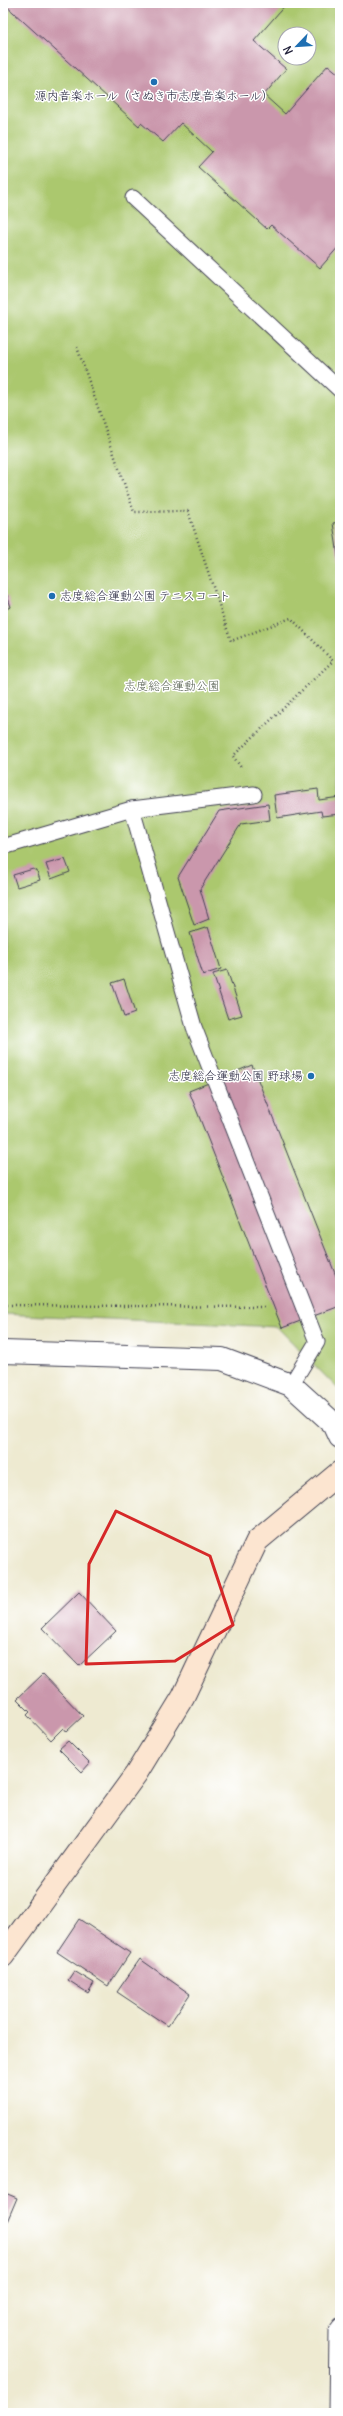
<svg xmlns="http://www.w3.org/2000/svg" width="343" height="2416" font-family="Delius,'Klee One',sans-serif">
<rect width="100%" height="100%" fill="#fff"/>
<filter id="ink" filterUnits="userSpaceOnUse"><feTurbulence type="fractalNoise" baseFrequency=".025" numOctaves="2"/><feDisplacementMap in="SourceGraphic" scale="8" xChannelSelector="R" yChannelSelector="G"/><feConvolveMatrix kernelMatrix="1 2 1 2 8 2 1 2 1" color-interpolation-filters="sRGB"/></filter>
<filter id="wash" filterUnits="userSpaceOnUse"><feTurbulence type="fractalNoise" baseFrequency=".012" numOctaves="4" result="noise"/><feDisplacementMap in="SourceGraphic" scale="16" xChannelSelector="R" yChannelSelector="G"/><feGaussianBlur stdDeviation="0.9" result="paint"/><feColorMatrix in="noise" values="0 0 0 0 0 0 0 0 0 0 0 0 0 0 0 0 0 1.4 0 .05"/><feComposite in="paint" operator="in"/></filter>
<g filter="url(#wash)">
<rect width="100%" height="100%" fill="#eeead1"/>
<path fill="#abc86e" stroke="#667554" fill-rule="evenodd" d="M3 3H340V1391L277 1327 3 1314ZM285 34H309V58H285Z"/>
<g id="blocks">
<g fill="#ca97ac">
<path d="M3 3H287L254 41 286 69 264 95 285 114 328 65 340 75V245L320 268 271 225 267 229 198 167 212 152 181 123 163 142 141 123 139 126Z"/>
<path d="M340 522V562H339L333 523Z"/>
<path d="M7 595 11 607 3 610V596Z"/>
<path d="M318 789 319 800 340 797V814L322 816 321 811 277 818 274 795Z"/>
<path d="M268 804 270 820 241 824 200 889 209 919 194 925 178 877 219 811Z"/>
<path d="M65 859 70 872 51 879 46 864Z"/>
<path d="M33 869 37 871 40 880 17 887 13 875Z"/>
<path d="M208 927 221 969 203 975 190 933Z"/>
<path d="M227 970 242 1015 228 1019 213 974Z"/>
<path d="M124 979 135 1013 124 1017 112 983Z"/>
<path d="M252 1065 340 1286V1306L282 1328 189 1091Z"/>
<path d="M79 1592 116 1631 79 1666 42 1628Z"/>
<path d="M43 1674 83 1716 66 1732 63 1728 51 1740 27 1715 30 1712 17 1699Z"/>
<path d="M68 1741 90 1763 82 1772 59 1749Z"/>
<path d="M79 1919 130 1953 108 1986 57 1952Z"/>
<path d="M140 1959 190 1994 168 2026 117 1992Z"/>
<path d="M74 1971 94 1983 88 1993 68 1980Z"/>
<path d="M3 2192 17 2198 3 2231Z"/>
</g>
</g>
</g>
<g filter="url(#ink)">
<use href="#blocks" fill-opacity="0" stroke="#414052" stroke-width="1"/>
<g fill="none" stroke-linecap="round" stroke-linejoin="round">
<defs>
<g id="lane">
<path d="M133 198 340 390"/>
<path d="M132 809 194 1027 317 1342 291 1385"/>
<path d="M3 847 132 809 254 794"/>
<path d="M336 2413 337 2330 340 2326"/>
</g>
<path id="street" d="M3 1352 222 1359 291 1385 334 1424 340 1437"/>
<path id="secondary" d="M3 1956 136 1774 183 1697 257 1541 340 1472"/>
</defs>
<use href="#lane" stroke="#414052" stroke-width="17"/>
<use href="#street" stroke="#414052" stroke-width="24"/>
<use href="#secondary" stroke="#414052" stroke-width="24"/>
<g stroke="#414052" stroke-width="2.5" stroke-dasharray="1 3" stroke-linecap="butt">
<path d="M77 347 134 512 188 511 231 641 291 618 333 661 233 756 242 769"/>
<path d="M3 1305 264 1307"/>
</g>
<use href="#lane" stroke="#fff" stroke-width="15"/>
<use href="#street" stroke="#fff" stroke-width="22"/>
<use href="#secondary" stroke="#fce5d0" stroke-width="22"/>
</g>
</g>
<path fill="none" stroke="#d62828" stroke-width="3" stroke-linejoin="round" d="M116 1511 210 1556 233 1625 175 1661 86 1664 89 1564Z"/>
<g fill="#1f6fb2" stroke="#fff" stroke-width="1.5">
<circle cx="154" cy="82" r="4"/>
<circle cx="52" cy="596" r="4"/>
<circle cx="311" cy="1076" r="4"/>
</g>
<g text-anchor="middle" stroke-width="3" stroke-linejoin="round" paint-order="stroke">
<g font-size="12" fill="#22223b" stroke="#fff">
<text x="154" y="100">源内音楽ホール（さぬき市志度音楽ホール）</text>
<text x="60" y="600" text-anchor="start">志度総合運動公園 テニスコート</text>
<text x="303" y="1080" text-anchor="end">志度総合運動公園 野球場</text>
</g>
<g font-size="12" fill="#525c4d" stroke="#fff">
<text x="172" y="690">志度総合運動公園</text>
</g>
</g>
<rect width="343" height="2416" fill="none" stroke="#fff" stroke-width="16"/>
<g transform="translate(297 46) rotate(245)"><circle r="19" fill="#ffffff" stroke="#a7a7b1"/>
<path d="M0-3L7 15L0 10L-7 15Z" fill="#1f6fb2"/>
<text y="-6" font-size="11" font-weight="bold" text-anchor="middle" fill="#22223b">N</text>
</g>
</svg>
